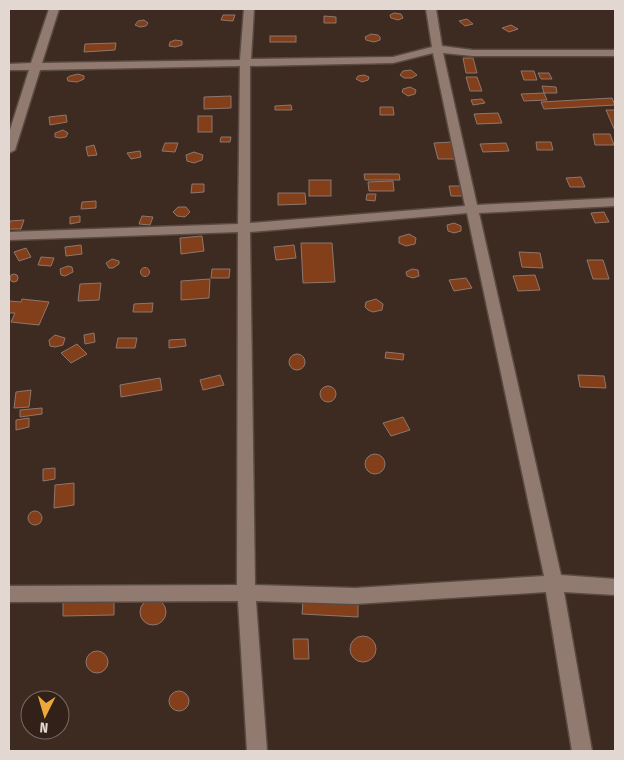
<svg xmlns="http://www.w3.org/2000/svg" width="624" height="760" font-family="'Fira Sans Condensed',sans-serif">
<rect width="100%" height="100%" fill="#3d2b22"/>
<g fill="#833f1a" stroke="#8d776d">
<path d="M394 13 401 14 403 18 398 20 391 18 390 15Z"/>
<path d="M223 15H235L233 21 221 20Z"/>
<path d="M324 16 336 17V23H324Z"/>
<path d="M467 19 473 24 465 26 459 21Z"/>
<path d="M144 20 148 23 146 26 140 27 135 25 138 21Z"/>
<path d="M511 25 518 29 509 32 502 28Z"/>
<path d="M371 34 378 35 380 37V40L374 42 366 40 365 37Z"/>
<rect x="270" y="36" width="26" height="6"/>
<path d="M175 40 182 41V45L175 47 169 46 170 42Z"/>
<path d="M116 43 115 50 84 52 85 44Z"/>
<path d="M463 58H473L477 73H466Z"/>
<path d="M411 70 417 75 412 78H404L400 75 403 71Z"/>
<path d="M521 71H534L537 80H524Z"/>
<path d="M538 73H549L552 79H541Z"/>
<path d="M78 74 84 76V79L77 82 68 81 67 78 70 76Z"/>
<path d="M364 75 369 77 368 80 362 82 356 79 358 76Z"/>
<path d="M466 77H477L482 91H470Z"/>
<path d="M542 86 556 87 557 93H544Z"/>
<path d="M410 87 416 90 415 94 408 96 402 92 403 89Z"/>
<path d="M544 93 547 100 524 101 521 94Z"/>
<path d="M231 96V108L204 109V97Z"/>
<path d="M612 98 615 105 544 109 541 102Z"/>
<path d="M482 99 485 103 473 105 471 100Z"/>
<path d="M291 105 292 110H275V106Z"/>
<path d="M380 107H393L394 115H380Z"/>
<path d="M606 110H615V131Z"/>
<path d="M498 113 502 123 477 124 474 114Z"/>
<path d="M66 115 67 122 50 125 49 117Z"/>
<rect x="198" y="116" width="14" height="16"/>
<path d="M63 130 68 133 66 137 60 138 55 137V133Z"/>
<path d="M593 134H610L614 145H595Z"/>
<path d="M221 137H231L230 142H220Z"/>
<path d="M452 142 456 159H438L434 143Z"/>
<path d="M536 142H551L553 150H537Z"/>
<path d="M165 143H178L175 152 162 151Z"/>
<path d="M506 143 509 151 483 152 480 144Z"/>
<path d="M94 145 97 155 88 156 86 147Z"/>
<path d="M140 151 141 157 131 159 127 153Z"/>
<path d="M194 152 203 155 202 160 194 163 187 161 186 155Z"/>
<path d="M364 174H399L400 180H365Z"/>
<path d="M581 177 585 187H570L566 178Z"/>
<rect x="309" y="180" width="22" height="16"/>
<path d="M393 181 394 191H369L368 182Z"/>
<path d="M192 184H204V192L191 193Z"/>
<path d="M449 186H461L463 196H451Z"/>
<path d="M278 193H305L306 204 278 205Z"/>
<path d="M367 194H376L375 201 366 200Z"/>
<path d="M96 201V208L81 209 82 202Z"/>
<path d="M178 207H186L190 212 185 217 177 216 173 212Z"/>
<path d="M604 212 609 222 595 223 591 213Z"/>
<path d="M80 216V222L70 224V217Z"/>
<path d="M142 216 153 217 150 225 139 224Z"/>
<path d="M24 220 21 229H9L10 221Z"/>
<path d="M454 223 461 226V231L454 233 448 231 447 225Z"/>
<path d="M409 234 416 238 415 244 406 246 399 243V237Z"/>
<path d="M202 236 204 251 181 254 180 238Z"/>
<path d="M301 243H332L335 282 303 283Z"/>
<path d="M81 245 82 254 66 256 65 247Z"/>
<path d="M294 245 296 258 276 260 274 247Z"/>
<path d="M26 248 31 257 19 261 14 252Z"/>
<path d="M519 252 540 253 543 268 522 267Z"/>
<path d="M41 257 54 258 51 266 38 265Z"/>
<path d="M112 259 119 261V264L113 268H109L106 263Z"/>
<path d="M587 260H603L609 279H593Z"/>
<path d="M68 266 72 267 73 272 65 276 61 275 60 269Z"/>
<circle cx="145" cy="272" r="4.5"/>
<path d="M212 269H230L229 278H211Z"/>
<path d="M412 269 418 270 419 276 413 278 407 276 406 272Z"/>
<circle cx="14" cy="278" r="4"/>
<path d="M535 275 540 290 518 291 513 276Z"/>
<path d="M466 278 472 288 454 291 449 280Z"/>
<path d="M210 279 209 298 181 300V281Z"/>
<path d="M101 283 99 300 78 301 80 284Z"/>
<path d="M22 299 49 302 39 325 11 322 15 313H9V301L21 302Z"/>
<path d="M376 299 383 304 382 310 373 312 368 310 365 307 366 302Z"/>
<path d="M153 303 152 312H133L134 304Z"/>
<path d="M94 333 95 342 85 344 84 335Z"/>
<path d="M55 335 65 338 63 345 55 347 50 346 49 340Z"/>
<path d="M118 338H137L135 348H116Z"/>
<path d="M185 339 186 346 169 348V340Z"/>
<path d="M77 344 87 354 71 363 61 353Z"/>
<path d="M386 352 404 354 403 360 385 358Z"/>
<circle cx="297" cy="362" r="8"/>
<path d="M220 375 224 385 203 390 200 380Z"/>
<path d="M578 375 604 376 606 388 580 387Z"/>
<path d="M160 378 162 390 121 397 120 385Z"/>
<circle cx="328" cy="394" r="8"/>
<path d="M31 390 29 407 14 408 16 392Z"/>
<path d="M42 408V414L20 417V410Z"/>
<path d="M403 417 410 430 391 436 383 423Z"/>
<path d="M29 418V427L16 430V420Z"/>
<circle cx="375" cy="464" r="10"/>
<path d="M55 468V479L43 481V469Z"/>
<path d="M74 483V505L54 508 55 485Z"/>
<circle cx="35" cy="518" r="7"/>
<circle cx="153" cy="612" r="13"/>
<path d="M114 599V615L63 616V601Z"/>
<path d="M303 601 358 602V617L302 614Z"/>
<circle cx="363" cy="649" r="13"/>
<path d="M293 639H308L309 659H294Z"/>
<circle cx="97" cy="662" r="11"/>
<circle cx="179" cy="701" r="10"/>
</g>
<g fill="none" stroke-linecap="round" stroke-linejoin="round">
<defs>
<path id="minor" d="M49 9H59L42 63 240 60 244 9H254L251 59 393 57 432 47 426 9H436L442 46 473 50H615V56H473L443 53 477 205 615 198V206L479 213 561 575 615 579V595L564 592 592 751H572L546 592 355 604 256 601 267 751H247L238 601 9 602V586L237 585 238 232 9 240V232L238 224 240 66 40 70 15 150 9 153V133L29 70H9V64L31 63ZM433 53 465 206 250 223V66L393 63ZM467 213 544 576 355 588 255 585 250 232Z"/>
</defs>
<use href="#minor" stroke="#594a42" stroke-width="3"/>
<use href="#minor" fill="#917b71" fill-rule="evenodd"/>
</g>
<rect width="624" height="760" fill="none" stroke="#e3d7d1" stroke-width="20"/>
<g transform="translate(45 715) rotate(185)"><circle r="24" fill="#322119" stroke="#796a63"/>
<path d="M0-4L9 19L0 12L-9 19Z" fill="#eca93a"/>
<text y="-8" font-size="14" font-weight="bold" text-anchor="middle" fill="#e3d7d1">N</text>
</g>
</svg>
